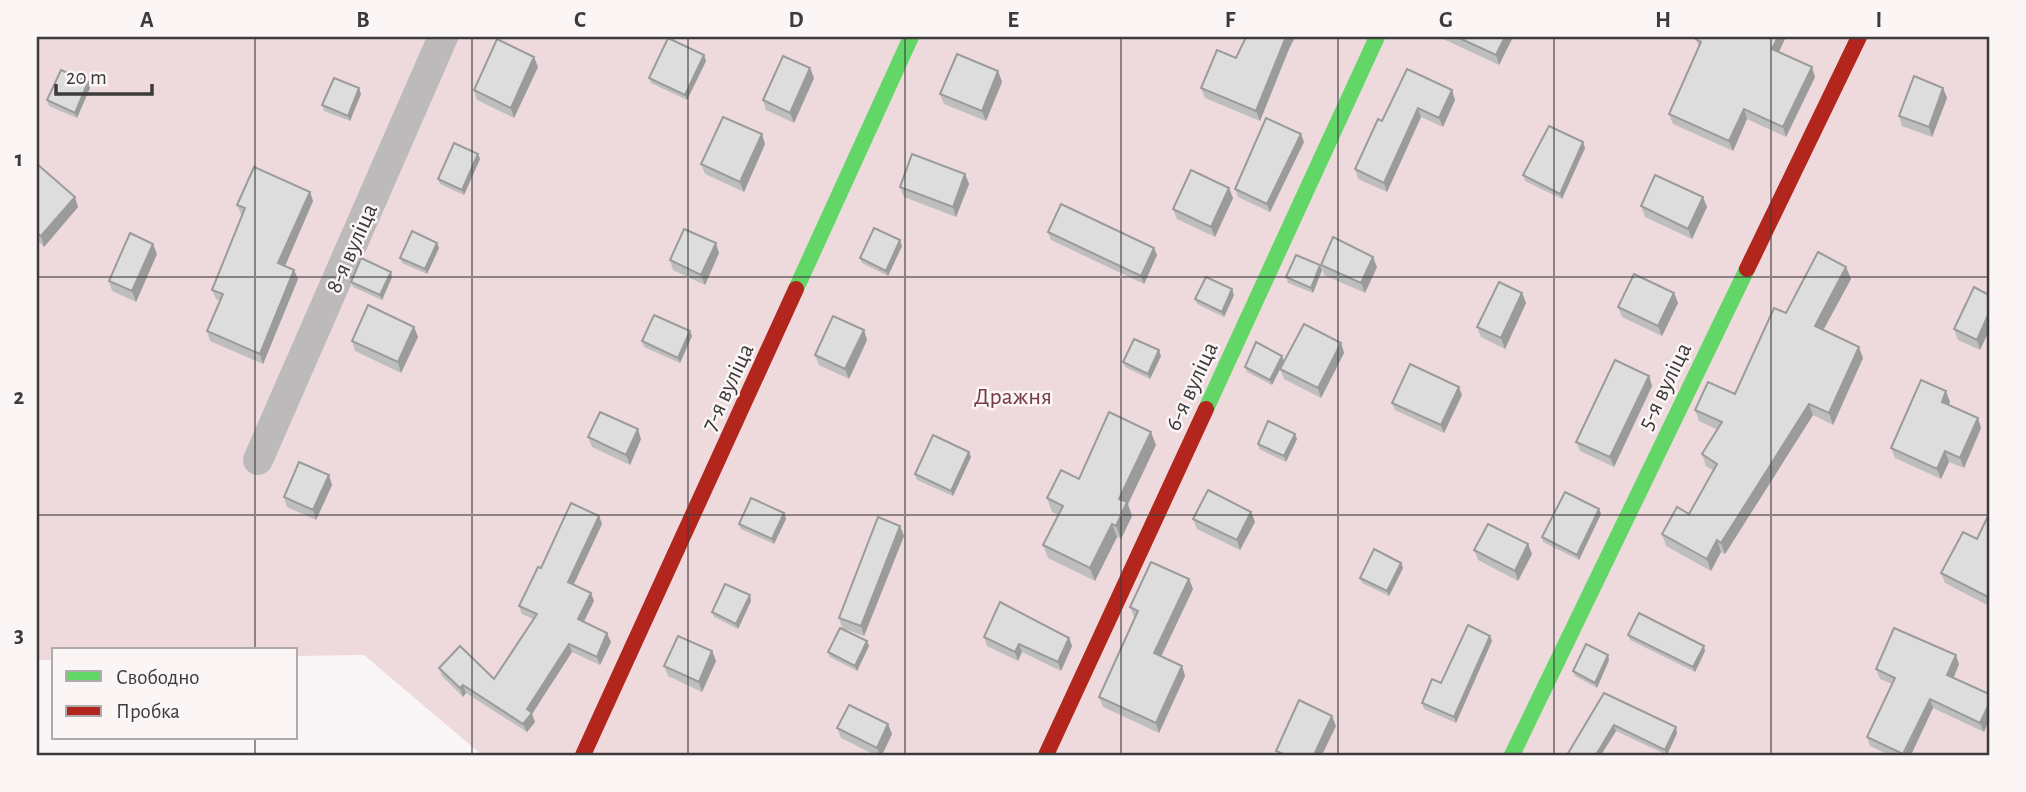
<svg xmlns="http://www.w3.org/2000/svg" width="2026" height="792" font-family="'Alegreya Sans',sans-serif">
<rect width="100%" height="100%" fill="#faf6f7"/>
<path fill="#eedadd" d="M37 37H1989V755H482L364 655 296 656V650H54V660H37Z"/>
<g fill="none" stroke-linecap="round" stroke-linejoin="round">
<path stroke="#bcbabb" stroke-width="30" d="M258 460 443 37"/>
<g stroke="#63d668" stroke-width="16">
<path d="M796 289 911 37"/>
<path d="M1206 409 1377 37"/>
<path d="M1512 755 1747 269"/>
</g>
<g stroke="#b3261e" stroke-width="16">
<path d="M1747 269 1859 37"/>
<path d="M583 755 796 289"/>
<path d="M1046 755 1206 409"/>
</g>
</g>
<g fill="#bfbebf">
<path d="M1246 37H1295L1289 49 1260 121 1205 98 1201 88 1236 58Z"/>
<path d="M1439 37H1513L1499 65Z"/>
<path d="M1696 39 1779 52 1815 77 1786 137 1747 119 1733 151 1673 124 1669 114 1699 47Z"/>
<path d="M704 55 706 61 687 100 651 83 649 78Z"/>
<path d="M538 67 514 118 477 100 474 90Z"/>
<path d="M810 68 814 78 794 123 766 110 763 100Z"/>
<path d="M998 71 1002 82 986 121 944 104 940 94Z"/>
<path d="M88 82 90 88 77 118 49 106 47 100Z"/>
<path d="M1943 88 1947 98 1932 137 1902 126 1899 116Z"/>
<path d="M1452 90 1455 100 1443 127 1421 117 1387 192 1358 179 1355 169 1382 121Z"/>
<path d="M361 94 350 121 324 111 322 105Z"/>
<path d="M1304 142 1270 212 1238 197 1235 189Z"/>
<path d="M1583 142 1585 148 1562 199 1525 181 1523 175Z"/>
<path d="M765 144 744 192 705 174 701 164Z"/>
<path d="M478 154 480 159 464 195 440 184 438 179Z"/>
<path d="M37 164 78 207 44 247 37 240Z"/>
<path d="M965 174 969 184 956 217 904 197 900 187Z"/>
<path d="M310 192 313 201 285 266 294 270 298 279 263 364 210 341 207 331 220 301 216 299 212 290 242 215 241 214 237 205Z"/>
<path d="M1233 198 1215 237 1177 219 1173 209Z"/>
<path d="M1641 206 1707 207 1692 239 1645 217Z"/>
<path d="M1048 232 1154 248 1157 255 1144 284 1051 240Z"/>
<path d="M437 243 439 248 427 274 402 263 400 258Z"/>
<path d="M902 246 888 276 862 263 860 258Z"/>
<path d="M719 253 705 285 673 270 670 260Z"/>
<path d="M157 254 136 302 112 291 109 281Z"/>
<path d="M1321 265 1377 267 1365 293 1324 275Z"/>
<path d="M1846 267 1851 279 1823 330 1863 358 1833 425 1813 415 1725 554 1721 552 1711 571 1666 546 1662 534 1689 514 1714 471 1706 466 1702 454 1718 430 1699 421 1695 410 1735 394 1786 313Z"/>
<path d="M1322 270 1313 293 1288 283 1286 277Z"/>
<path d="M392 277 382 300 353 287 351 282Z"/>
<path d="M1974 287 1980 350 1958 340 1954 329Z"/>
<path d="M1522 293 1526 303 1505 349 1481 337 1477 327Z"/>
<path d="M1674 293 1678 303 1662 336 1622 317 1618 307Z"/>
<path d="M1234 295 1224 317 1197 304 1195 299Z"/>
<path d="M414 327 418 337 401 373 355 351 352 341Z"/>
<path d="M864 330 867 340 849 379 819 365 815 355Z"/>
<path d="M692 336 680 363 644 347 642 341Z"/>
<path d="M1341 343 1344 353 1321 398 1284 379 1280 369 1272 385 1247 372 1245 367 1282 356 1284 361Z"/>
<path d="M1161 356 1150 379 1125 367 1123 362Z"/>
<path d="M1649 376 1652 386 1614 467 1580 451 1576 442Z"/>
<path d="M1462 395 1444 433 1395 410 1392 403Z"/>
<path d="M1950 402 1948 405 1981 428 1964 468 1949 462 1941 479 1895 458 1891 448Z"/>
<path d="M588 437 641 439 630 465 592 447Z"/>
<path d="M1297 439 1286 462 1259 449 1258 444Z"/>
<path d="M1156 445 1128 504 1132 516 1121 539 1117 537 1095 581 1048 558 1043 545 1058 515 1052 512 1047 498 1079 479Z"/>
<path d="M971 457 953 496 917 480 915 474Z"/>
<path d="M329 475 332 485 316 520 287 507 284 497Z"/>
<path d="M1599 509 1601 514 1579 560 1543 542 1542 537Z"/>
<path d="M1251 512 1255 522 1240 550 1197 529 1193 519Z"/>
<path d="M784 513 786 519 774 544 741 529 739 524Z"/>
<path d="M1989 514V606L1945 583 1941 573 1977 539Z"/>
<path d="M599 516 602 524 574 584 591 593 594 601 584 622 611 642 600 665 572 652 532 714 535 722 527 732 466 693 463 697 442 676 439 668 494 679 533 619 522 614 519 606 541 568Z"/>
<path d="M900 526 904 536 864 636 842 628 839 618Z"/>
<path d="M1474 550 1532 554 1518 581 1478 560Z"/>
<path d="M1401 563 1403 568 1389 596 1362 583 1360 578Z"/>
<path d="M1189 579 1193 589 1161 656 1182 666 1185 676 1159 733 1103 707 1099 697 1135 618 1134 617 1130 607Z"/>
<path d="M751 601 738 629 714 617 712 612Z"/>
<path d="M1628 635 1705 651 1695 672 1630 640Z"/>
<path d="M1490 636 1492 641 1456 723 1424 709 1422 703 1441 683Z"/>
<path d="M984 637 1069 638 1072 646 1061 671 1022 652 1018 661 987 646Z"/>
<path d="M869 646 857 671 830 657 828 652Z"/>
<path d="M712 651 716 661 702 692 668 676 664 666Z"/>
<path d="M1609 660 1597 688 1575 676 1573 671Z"/>
<path d="M1959 664 1954 677 1989 694 1984 732 1933 708 1911 755H1889L1870 746 1867 737 1892 684 1880 679 1876 669Z"/>
<path d="M1604 693 1677 733 1667 755 1616 731 1601 755Z"/>
<path d="M888 724 892 734 882 755H875L841 738 837 728Z"/>
</g>
<g fill="#9b9b9b">
<path d="M1286 37H1295L1289 49 1260 121 1256 111Z"/>
<path d="M1505 37H1513L1499 65 1496 55Z"/>
<path d="M1778 37H1786L1776 58 1772 49Z"/>
<path d="M704 55 706 61 687 100 685 95Z"/>
<path d="M534 57 538 67 514 118 511 108Z"/>
<path d="M1812 67 1815 77 1786 137 1783 127Z"/>
<path d="M810 68 814 78 794 123 790 113Z"/>
<path d="M998 71 1002 82 986 121 982 111Z"/>
<path d="M88 82 90 88 77 118 75 113Z"/>
<path d="M359 88 361 94 350 121 348 116Z"/>
<path d="M1943 88 1947 98 1932 137 1929 127Z"/>
<path d="M1452 90 1455 100 1443 127 1439 118Z"/>
<path d="M1418 108 1421 117 1387 192 1384 183Z"/>
<path d="M1744 109 1747 119 1733 151 1729 141Z"/>
<path d="M762 134 765 144 744 192 740 182Z"/>
<path d="M1301 134 1304 142 1270 212 1267 204Z"/>
<path d="M1583 142 1585 148 1562 199 1560 194Z"/>
<path d="M478 154 480 159 464 195 462 190Z"/>
<path d="M965 174 969 184 956 217 953 207Z"/>
<path d="M1229 188 1233 198 1215 237 1211 227Z"/>
<path d="M310 192 313 201 282 273 278 263Z"/>
<path d="M75 197 78 207 44 247 41 236Z"/>
<path d="M1703 197 1707 207 1692 239 1688 229Z"/>
<path d="M900 240 902 246 888 276 886 271Z"/>
<path d="M437 243 439 248 427 274 425 269Z"/>
<path d="M716 243 719 253 705 285 701 275Z"/>
<path d="M153 244 157 254 136 302 132 291Z"/>
<path d="M1154 248 1157 255 1144 284 1141 276Z"/>
<path d="M1373 257 1377 267 1365 293 1361 283Z"/>
<path d="M1320 265 1322 270 1313 293 1311 288Z"/>
<path d="M1846 267 1851 279 1819 338 1815 326Z"/>
<path d="M294 270 298 279 263 364 260 354Z"/>
<path d="M391 272 392 277 382 300 380 295Z"/>
<path d="M1232 289 1234 295 1224 317 1222 312Z"/>
<path d="M1522 293 1526 303 1505 349 1501 338Z"/>
<path d="M1674 293 1678 303 1662 336 1658 326Z"/>
<path d="M1989 313V331L1980 350 1977 340Z"/>
<path d="M414 327 418 337 401 373 398 362Z"/>
<path d="M864 330 867 340 849 379 845 369Z"/>
<path d="M690 331 692 336 680 363 678 358Z"/>
<path d="M1341 343 1344 353 1321 398 1318 388Z"/>
<path d="M1859 347 1863 358 1833 425 1829 413Z"/>
<path d="M1159 350 1161 356 1150 379 1148 374Z"/>
<path d="M1282 356 1284 361 1272 385 1270 380Z"/>
<path d="M1649 376 1652 386 1614 467 1610 457Z"/>
<path d="M1459 387 1462 395 1444 433 1441 425Z"/>
<path d="M1946 391 1950 402 1945 412 1942 402Z"/>
<path d="M1809 404 1813 415 1725 554 1721 543Z"/>
<path d="M1978 418 1981 428 1964 468 1960 458Z"/>
<path d="M638 429 641 439 630 465 626 455Z"/>
<path d="M1151 432 1156 445 1128 504 1132 516 1121 539 1116 526 1119 499Z"/>
<path d="M1295 434 1297 439 1286 462 1284 456Z"/>
<path d="M1945 451 1949 462 1941 479 1937 469Z"/>
<path d="M969 452 971 457 953 496 951 491Z"/>
<path d="M329 475 332 485 316 520 313 510Z"/>
<path d="M1599 509 1601 514 1579 560 1577 555Z"/>
<path d="M1251 512 1255 522 1240 550 1237 540Z"/>
<path d="M784 513 786 519 774 544 772 539Z"/>
<path d="M599 516 602 524 571 590 568 582Z"/>
<path d="M1112 524 1117 537 1095 581 1090 568Z"/>
<path d="M900 526 904 536 864 636 861 626Z"/>
<path d="M1717 540 1721 552 1711 571 1707 559Z"/>
<path d="M1528 544 1532 554 1518 581 1515 571Z"/>
<path d="M1401 563 1403 568 1389 596 1387 591Z"/>
<path d="M1189 579 1193 589 1158 663 1154 653Z"/>
<path d="M591 593 594 601 581 627 578 619Z"/>
<path d="M750 595 751 601 738 629 736 624Z"/>
<path d="M607 633 611 642 600 665 597 657Z"/>
<path d="M1490 636 1492 641 1456 723 1454 717Z"/>
<path d="M1069 638 1072 646 1061 671 1058 662Z"/>
<path d="M867 641 869 646 857 671 855 666Z"/>
<path d="M569 644 572 652 532 714 535 722 527 732 523 724 527 709Z"/>
<path d="M1019 644 1022 652 1018 661 1015 652Z"/>
<path d="M1704 646 1705 651 1695 672 1693 667Z"/>
<path d="M712 651 716 661 702 692 699 682Z"/>
<path d="M1608 655 1609 660 1597 688 1595 683Z"/>
<path d="M1956 655 1959 664 1951 684 1947 675Z"/>
<path d="M1182 666 1185 676 1159 733 1156 723Z"/>
<path d="M463 685 466 693 463 697 460 688Z"/>
<path d="M1930 699 1933 708 1911 755H1904Z"/>
<path d="M1989 704V720L1984 732 1980 723Z"/>
<path d="M1332 716 1336 726 1322 755H1314Z"/>
<path d="M888 724 892 734 882 755H880L877 748Z"/>
<path d="M1614 725 1616 731 1601 755H1596Z"/>
<path d="M1676 727 1677 733 1667 755 1665 750Z"/>
</g>
<g fill="#deddde" stroke="#9b9b9b" stroke-width="2">
<path d="M1246 37H1286L1256 111 1201 88 1217 50 1236 58Z"/>
<path d="M1457 37H1505L1496 55Z"/>
<path d="M1697 37H1778L1772 49 1812 67 1783 127 1744 109 1729 141 1669 114 1701 42 1696 39Z"/>
<path d="M668 38 704 55 685 95 649 78Z"/>
<path d="M497 39 534 57 511 108 474 90Z"/>
<path d="M957 54 998 71 982 111 940 94Z"/>
<path d="M783 56 810 68 790 113 763 100Z"/>
<path d="M1407 69 1452 90 1439 118 1418 108 1384 183 1355 169 1378 119 1382 121Z"/>
<path d="M61 70 88 82 75 113 47 100Z"/>
<path d="M1914 76 1943 88 1929 127 1899 116Z"/>
<path d="M334 78 359 88 348 116 322 105Z"/>
<path d="M723 117 762 134 740 182 701 164Z"/>
<path d="M1266 118 1301 134 1267 204 1235 189Z"/>
<path d="M1549 126 1583 142 1560 194 1523 175Z"/>
<path d="M454 143 478 154 462 190 438 179Z"/>
<path d="M912 154 965 174 953 207 900 187Z"/>
<path d="M37 164 75 197 41 236 37 233Z"/>
<path d="M254 167 310 192 278 263 294 270 260 354 207 331 223 294 212 290 245 208 237 205Z"/>
<path d="M1191 170 1229 188 1211 227 1173 209Z"/>
<path d="M1655 175 1703 197 1688 229 1641 206Z"/>
<path d="M1061 204 1154 248 1141 276 1048 232Z"/>
<path d="M874 228 900 240 886 271 860 258Z"/>
<path d="M684 229 716 243 701 275 670 260Z"/>
<path d="M412 231 437 243 425 269 400 258Z"/>
<path d="M130 233 153 244 132 291 109 281Z"/>
<path d="M1333 237 1373 257 1361 283 1321 265Z"/>
<path d="M1818 252 1846 267 1815 326 1859 347 1829 413 1809 404 1721 543 1717 540 1707 559 1662 534 1677 507 1689 514 1717 464 1702 454 1722 422 1695 410 1708 382 1735 394 1774 308 1786 313Z"/>
<path d="M1296 255 1320 265 1311 288 1286 277Z"/>
<path d="M361 258 391 272 380 295 351 282Z"/>
<path d="M1634 274 1674 293 1658 326 1618 307Z"/>
<path d="M1206 277 1232 289 1222 312 1195 299Z"/>
<path d="M1499 282 1522 293 1501 338 1477 327Z"/>
<path d="M1974 287 1989 295V313L1977 340 1954 329Z"/>
<path d="M368 305 414 327 398 362 352 341Z"/>
<path d="M654 315 690 331 678 358 642 341Z"/>
<path d="M833 316 864 330 845 369 815 355Z"/>
<path d="M1304 324 1341 343 1318 388 1280 369Z"/>
<path d="M1134 339 1159 350 1148 374 1123 362Z"/>
<path d="M1256 342 1282 356 1270 380 1245 367Z"/>
<path d="M1615 360 1649 376 1610 457 1576 442Z"/>
<path d="M1410 364 1459 387 1441 425 1392 403Z"/>
<path d="M1921 380 1946 391 1942 402 1978 418 1960 458 1945 451 1937 469 1891 448Z"/>
<path d="M600 412 638 429 626 455 588 437Z"/>
<path d="M1109 412 1151 432 1119 499 1127 502 1116 526 1112 524 1090 568 1043 545 1063 506 1047 498 1061 470 1079 479Z"/>
<path d="M1268 421 1295 434 1284 456 1258 444Z"/>
<path d="M933 435 969 452 951 491 915 474Z"/>
<path d="M299 462 329 475 313 510 284 497Z"/>
<path d="M1208 490 1251 512 1237 540 1193 519Z"/>
<path d="M1565 492 1599 509 1577 555 1542 537Z"/>
<path d="M751 498 784 513 772 539 739 524Z"/>
<path d="M571 503 599 516 568 582 591 593 578 619 607 633 597 657 569 644 527 709 532 713 523 724 463 685 460 688 439 668 460 646 494 679 537 614 519 606 538 567 541 568Z"/>
<path d="M1989 514V595L1988 597 1941 573 1963 532 1977 539Z"/>
<path d="M878 517 900 526 861 626 839 618Z"/>
<path d="M1488 524 1528 544 1515 571 1474 550Z"/>
<path d="M1374 549 1401 563 1387 591 1360 578Z"/>
<path d="M1151 562 1189 579 1154 653 1182 666 1156 723 1099 697 1138 611 1130 607Z"/>
<path d="M725 584 750 595 736 624 712 612Z"/>
<path d="M1000 602 1069 638 1058 662 1019 644 1015 652 984 637Z"/>
<path d="M1639 613 1704 646 1693 667 1628 635Z"/>
<path d="M1468 625 1490 636 1454 717 1422 703 1432 679 1441 683Z"/>
<path d="M840 628 867 641 855 666 828 652Z"/>
<path d="M1894 628 1956 655 1947 675 1989 694V704L1980 723 1930 699 1903 754 1867 737 1895 678 1876 669Z"/>
<path d="M678 636 712 651 699 682 664 666Z"/>
<path d="M1586 644 1608 655 1595 683 1573 671Z"/>
<path d="M1604 693 1676 727 1665 750 1614 725 1596 755H1567Z"/>
<path d="M1299 700 1332 716 1314 755H1286L1276 751Z"/>
<path d="M849 705 888 724 877 748 837 728Z"/>
</g>
<path fill="none" stroke="#3c3a3a" stroke-width="2" stroke-opacity="0.55" d="M255 37V650M472 37V755M688 37V755M905 37V755M1121 37V755M1338 37V755M1554 37V755M1771 37V755M37 277H1989M37 515H1989M255 738V755"/>
<g text-anchor="middle" stroke-width="5" stroke-linejoin="round" paint-order="stroke">
<g font-size="24" fill="#3c3a3a" stroke="#fbf5f6">
<text transform="translate(351 248) rotate(-66)" y="8">8-я вуліца</text>
<text transform="translate(1191 386) rotate(-65)" y="8">6-я вуліца</text>
<text transform="translate(1664 386) rotate(-64)" y="8">5-я вуліца</text>
<text transform="translate(727 387) rotate(-65)" y="8">7-я вуліца</text>
</g>
<g font-size="24" fill="#773b47" stroke="#fbf5f6">
<text x="1013" y="404">Дражня</text>
</g>
</g>
<rect width="2026" height="792" fill="none" stroke="#fbf5f6" stroke-width="77"/>
<rect x="52" y="648" width="245" height="91" fill="#fbf5f6" stroke="#afaaab" stroke-width="2"/>
<rect x="66" y="671" width="35" height="10" fill="#63d668" stroke="#afaaab" stroke-width="2"/>
<text x="116" y="684" font-size="21" fill="#3c3a3a">Свободно</text>
<rect x="66" y="706" width="35" height="10" fill="#b3261e" stroke="#afaaab" stroke-width="2"/>
<text x="116" y="718" font-size="21" fill="#3c3a3a">Пробка</text>
<path d="M56 84v10h96v-10" fill="none" stroke="#3c3a3a" stroke-width="3.5"/>
<text x="66" y="84" font-size="21" fill="#3c3a3a" stroke="#fbf5f6" stroke-width="5" paint-order="stroke">20 m</text>
<rect x="38" y="38" width="1950" height="716" fill="none" stroke="#3c3a3a" stroke-width="2.5"/>
<g font-size="23" text-anchor="middle" font-weight="bold" fill="#3c3a3a">
<text x="147" y="27">A</text>
<text x="363" y="27">B</text>
<text x="580" y="27">C</text>
<text x="796" y="27">D</text>
<text x="1013" y="27">E</text>
<text x="1230" y="27">F</text>
<text x="1446" y="27">G</text>
<text x="1663" y="27">H</text>
<text x="1879" y="27">I</text>
<text x="19" y="166">1</text>
<text x="19" y="404">2</text>
<text x="19" y="642">3</text>
</g>
</svg>
